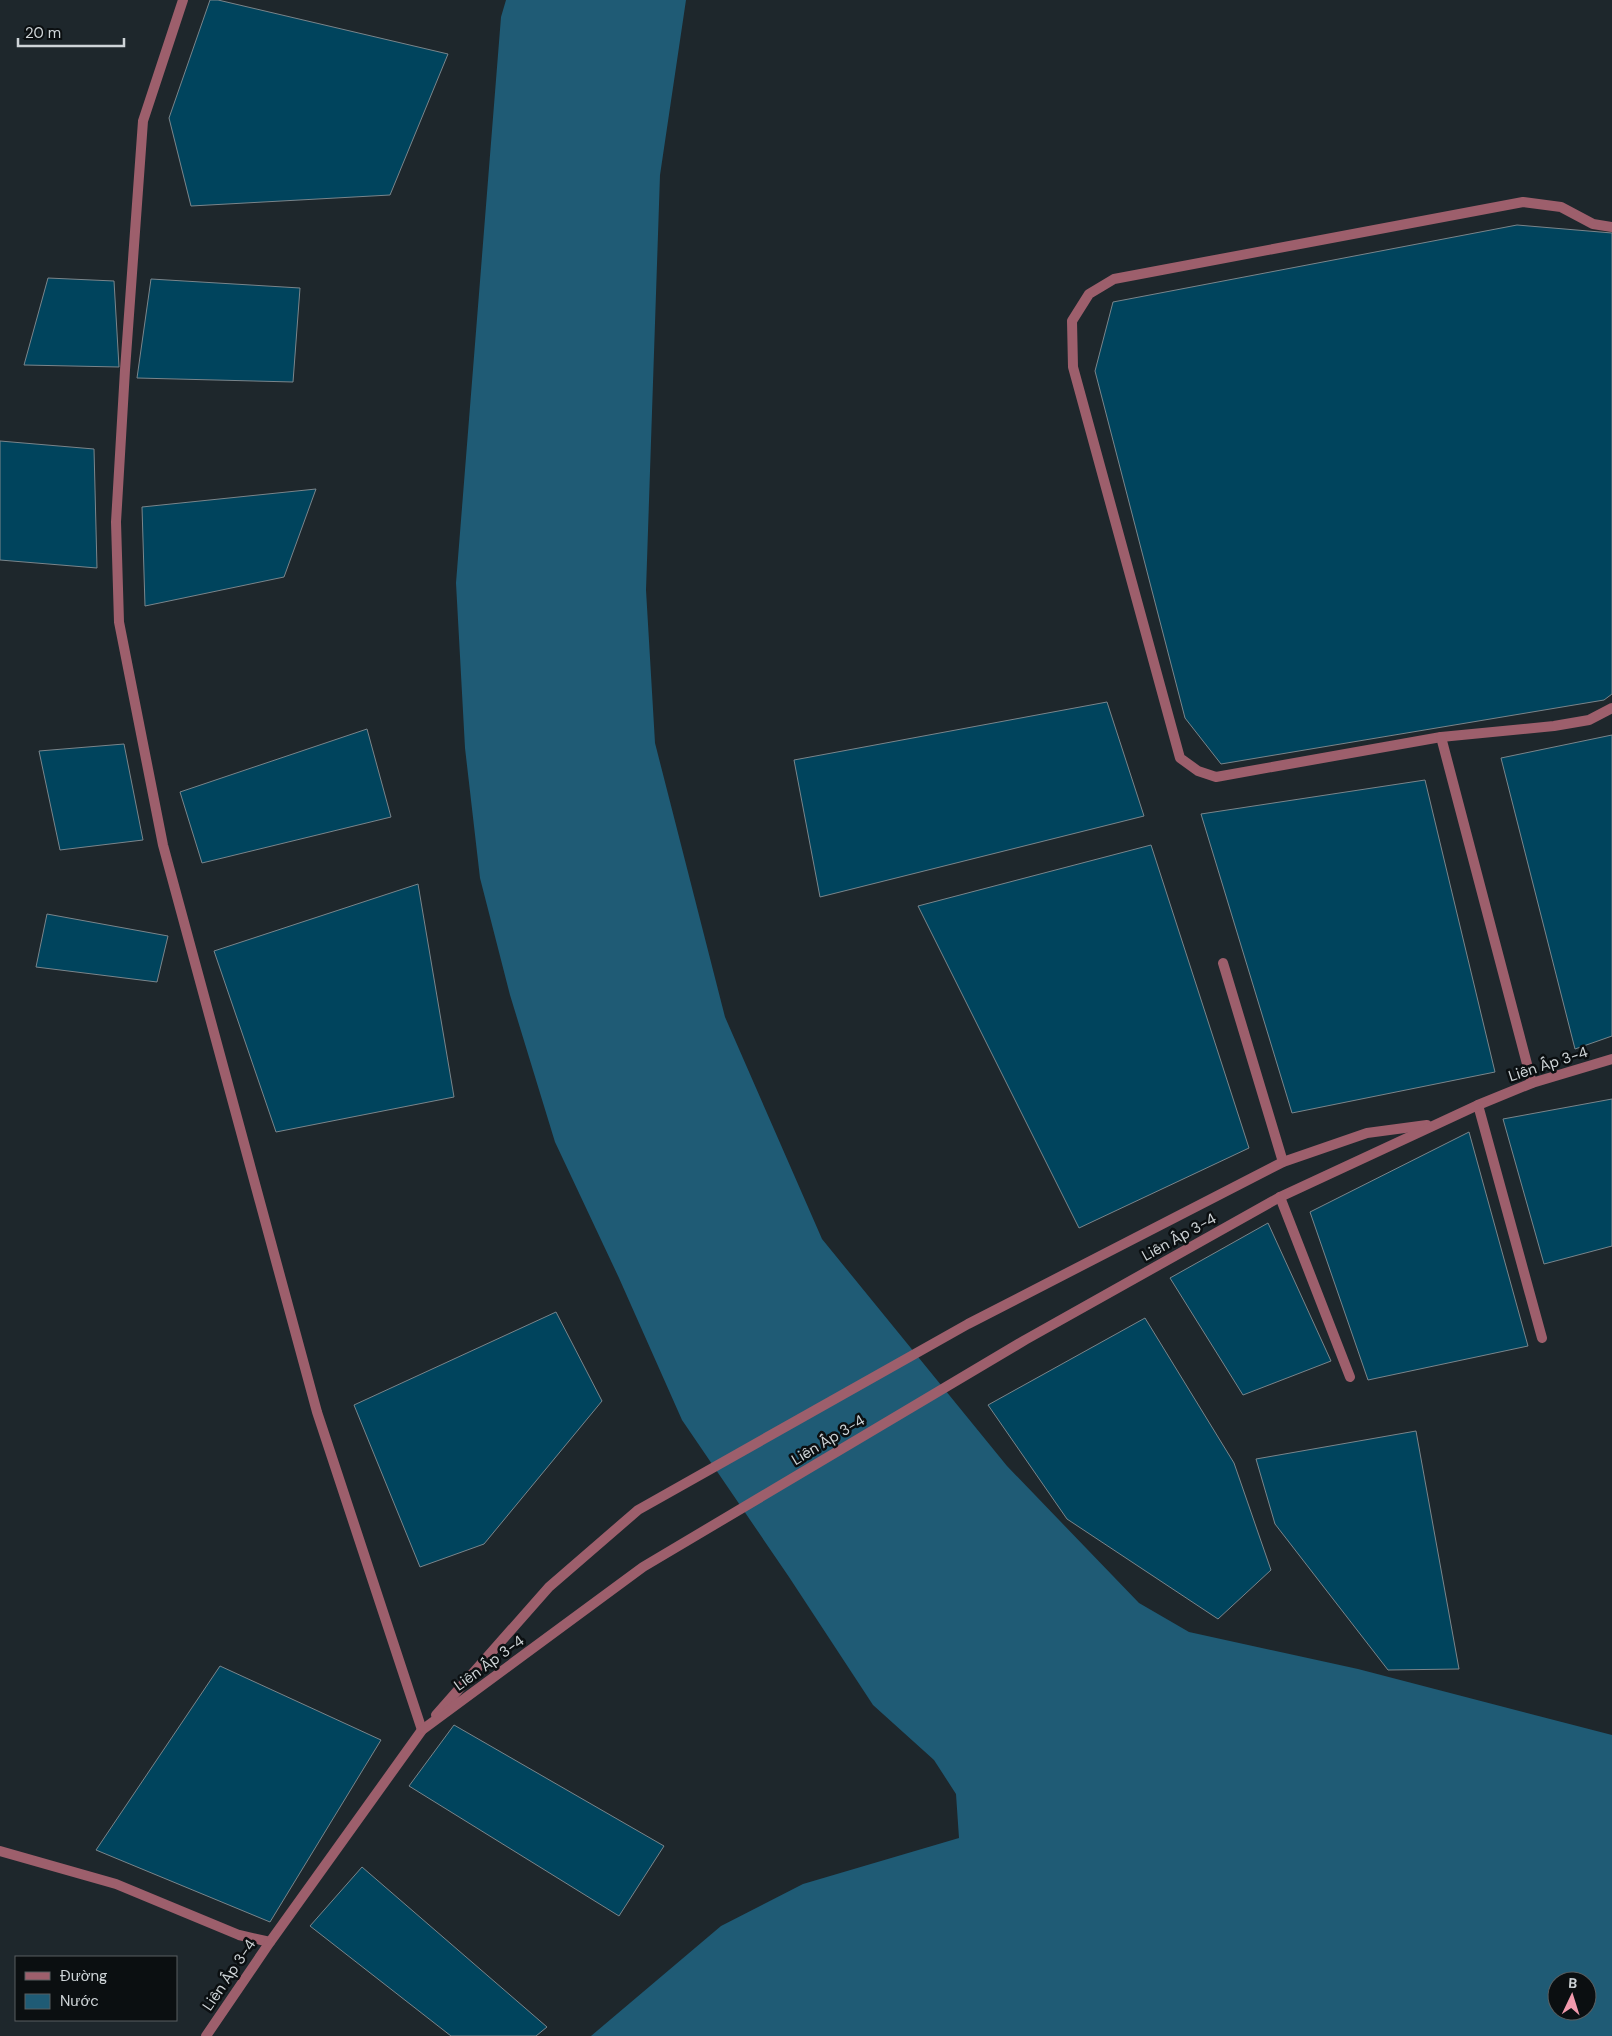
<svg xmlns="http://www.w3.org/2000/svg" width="1612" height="2036" font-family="'DM Sans',sans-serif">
<rect width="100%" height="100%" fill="#1e272c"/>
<path fill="#1f5b75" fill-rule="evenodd" d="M506 0H686L660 175 646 590 655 743 725 1017 822 1239 1007 1466 1139 1603 1189 1632 1358 1669 1612 1735V2036H591L721 1926 803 1884 959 1838 956 1794 934 1760 873 1705 789 1577 682 1420 619 1278 555 1142 510 995 480 878 465 748 456 583 501 17ZM1557 1981H1587V2011H1557Z"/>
<g fill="#00445d" stroke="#7a858b">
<path d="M210 0H218L448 54 390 195 191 206 169 118Z"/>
<path d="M1517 225 1612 233V694L1604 700 1221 764 1185 718 1095 371 1113 302Z"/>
<path d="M48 278 114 281 119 367 24 365Z"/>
<path d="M151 279 300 288 293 382 137 378Z"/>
<path d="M0 441 94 449 97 568 0 560Z"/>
<path d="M316 489 284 577 145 606 142 507Z"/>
<path d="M1107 702 1144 816 820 897 794 760Z"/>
<path d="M367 729 391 817 202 863 180 792Z"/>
<path d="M1612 735V1036L1575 1049 1501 758Z"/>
<path d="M124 744 143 840 60 850 39 751Z"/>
<path d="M1425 780 1495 1072 1292 1113 1201 814Z"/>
<path d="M1151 845 1249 1148 1079 1228 918 906Z"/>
<path d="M418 884 454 1097 276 1132 214 951Z"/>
<path d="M47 914 168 936 157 982 36 967Z"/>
<path d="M1612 1099V1246L1544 1264 1503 1119Z"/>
<path d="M1469 1132 1528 1346 1368 1380 1310 1212Z"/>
<path d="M1268 1223 1331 1361 1243 1395 1170 1278Z"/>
<path d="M556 1312 602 1401 484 1544 420 1567 354 1405Z"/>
<path d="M1145 1318 1234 1463 1271 1570 1218 1619 1067 1519 988 1405Z"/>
<path d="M1416 1431 1459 1669 1388 1670 1275 1524 1256 1459Z"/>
<path d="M220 1666 381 1740 270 1922 96 1850Z"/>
<path d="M454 1725 664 1846 619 1916 409 1786Z"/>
<path d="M362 1867 547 2027 536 2036H451L310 1926Z"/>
</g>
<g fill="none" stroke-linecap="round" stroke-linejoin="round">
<g stroke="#9d5f6c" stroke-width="10">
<path d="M1612 227 1593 224 1561 207 1523 202 1114 279 1089 294 1072 321 1073 367 1180 758 1198 771 1216 777 1441 737 1554 726 1589 720 1612 708"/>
<path d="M1441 737 1532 1083"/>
<path d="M1223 963 1283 1162"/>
<path d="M1478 1105 1542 1338"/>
<path d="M1280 1197 1350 1377"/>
</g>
<g stroke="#9d5f6c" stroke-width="10">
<path d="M183 0 143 121 125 370 116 522 119 622 163 845 317 1412 422 1730"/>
<path d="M436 1715 549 1587 638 1510 968 1324 1283 1162 1367 1133 1427 1125"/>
<path d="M0 1851 116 1884 239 1935 270 1942"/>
<path d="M206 2036 270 1942 422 1730 643 1567 1025 1340 1280 1197 1478 1105 1532 1083 1612 1059"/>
</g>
</g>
<g text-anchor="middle" stroke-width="5" stroke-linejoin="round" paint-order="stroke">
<g font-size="15" fill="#ced4d7" stroke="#0b0f11">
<text transform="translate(1548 1064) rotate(-18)" y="5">Liên Ấp 3-4</text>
<text transform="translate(1179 1237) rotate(-29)" y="5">Liên Ấp 3-4</text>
<text transform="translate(828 1440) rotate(-31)" y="5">Liên Ấp 3-4</text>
<text transform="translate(489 1663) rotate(-36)" y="5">Liên Ấp 3-4</text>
<text transform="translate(229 1975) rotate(-56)" y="5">Liên Ấp 3-4</text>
</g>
</g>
<rect x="15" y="1956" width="162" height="65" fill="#0b0f11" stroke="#595e60"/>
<rect x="25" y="1972" width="25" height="8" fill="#9d5f6c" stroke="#595e60"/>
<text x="60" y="1981" font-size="15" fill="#ced4d7">Đường</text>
<rect x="25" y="1994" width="25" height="15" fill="#1f5b75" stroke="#595e60"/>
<text x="60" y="2006" font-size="15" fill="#ced4d7">Nước</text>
<g transform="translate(1572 1996) rotate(4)"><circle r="24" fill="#0b0f11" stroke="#595e60"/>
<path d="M0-4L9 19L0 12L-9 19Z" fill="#f29aad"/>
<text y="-8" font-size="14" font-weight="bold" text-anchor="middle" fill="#ced4d7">B</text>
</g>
<path d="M18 38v8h106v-8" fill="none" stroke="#ced4d7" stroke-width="2.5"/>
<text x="25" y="38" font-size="15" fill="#ced4d7" stroke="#0b0f11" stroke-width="4" paint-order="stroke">20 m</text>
</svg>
